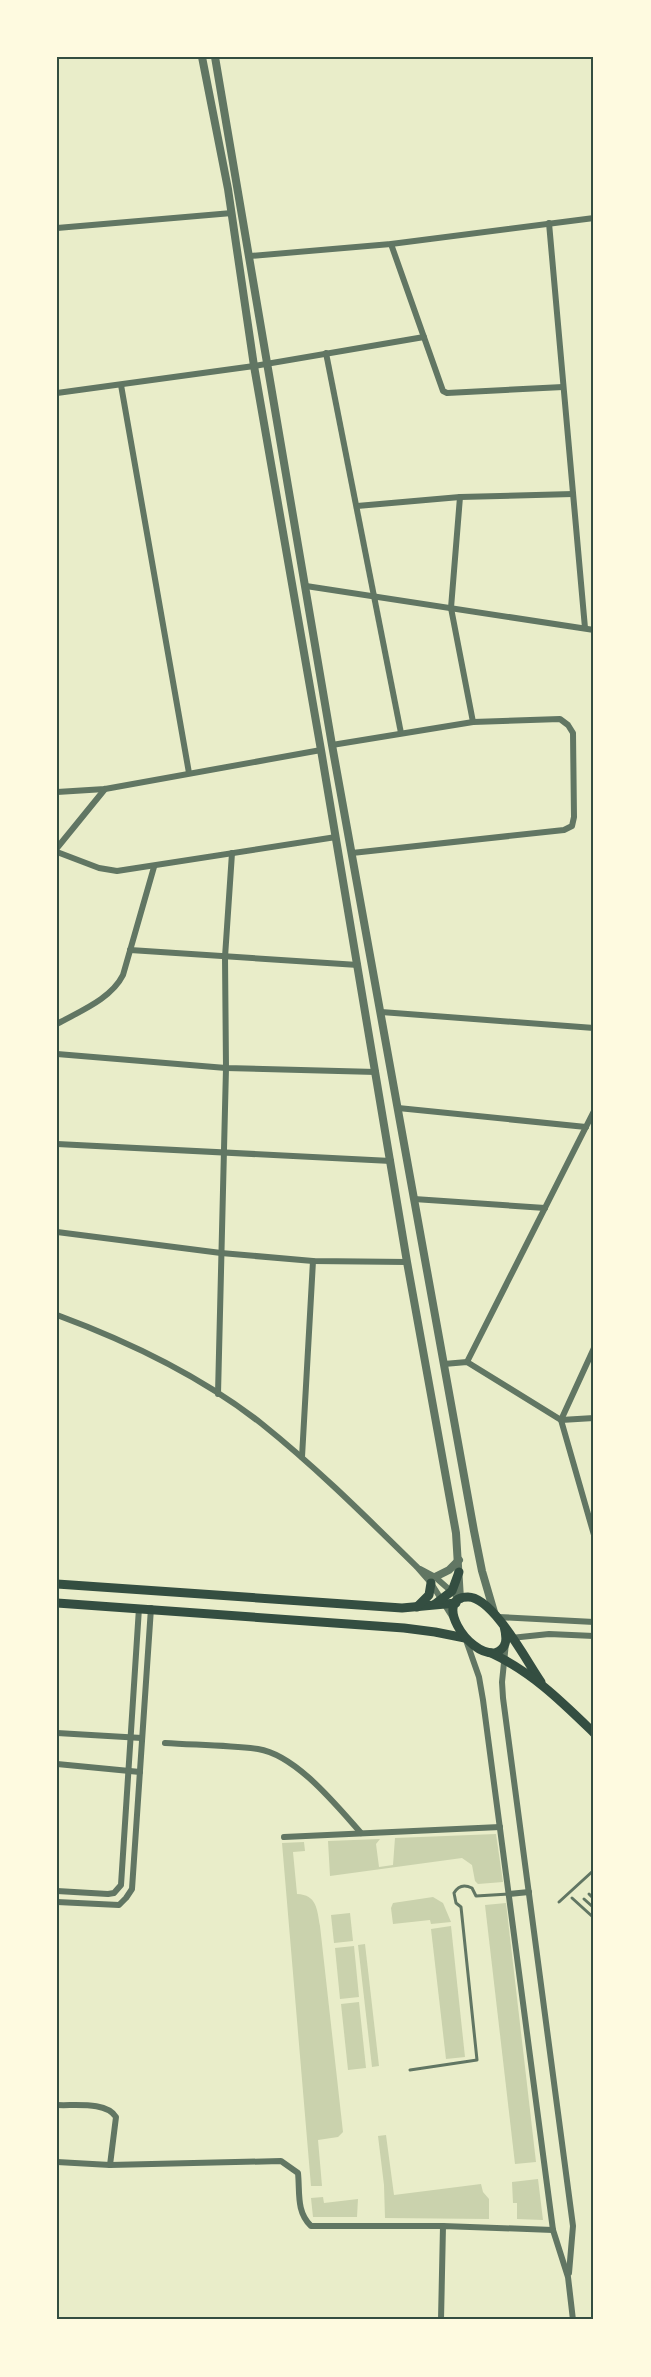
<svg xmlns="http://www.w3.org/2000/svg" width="651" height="2377" font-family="'Archivo Narrow',sans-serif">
<rect width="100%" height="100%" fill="#e9edc9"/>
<g fill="#cad2ad">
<path d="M496 1834 503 1882 478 1884 475 1881 472 1865 462 1858 330 1876 328 1841 380 1839 376 1844 379 1867 393 1865 395 1838Z"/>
<path d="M304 1842 305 1851 293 1852 297 1894C317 1895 317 1909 320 1926L343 2132 338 2137 318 2140 322 2186H311L282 1843Z"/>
<path d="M433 1897 443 1903 451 1922 431 1924 430 1920 393 1924 391 1908 393 1903Z"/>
<path d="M506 1903 536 2162 515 2164 485 1905Z"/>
<path d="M350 1913 353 1941 334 1943 331 1915Z"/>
<path d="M451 1926 465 2057 446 2059 431 1929Z"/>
<path d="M365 1944 379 2066 372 2067 358 1945Z"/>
<path d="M354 1946 359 1997 340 1999 335 1948Z"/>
<path d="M359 2002 366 2068 348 2070 341 2004Z"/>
<path d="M386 2135 394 2195 481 2184 483 2192 489 2199V2219L385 2218 384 2185 378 2136Z"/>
<path d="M538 2179 543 2220 517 2219V2203H513L512 2182Z"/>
<path d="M323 2197 324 2203 358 2199 357 2217H313L311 2198Z"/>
</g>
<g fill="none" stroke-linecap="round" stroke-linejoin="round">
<g stroke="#617663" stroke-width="3">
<path d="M589 1894 594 1899"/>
<path d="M572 1898 594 1918"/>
<path d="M584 1899 594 1908"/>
<path d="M559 1902 594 1870"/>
<path d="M410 2070 477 2060 461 1907 456 1903 454 1893C458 1886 464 1884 472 1888L476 1896 509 1894"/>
</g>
<g stroke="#617663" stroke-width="6">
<path d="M549 223 585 628"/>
<path d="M57 228 232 213"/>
<path d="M391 244 443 391 447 393 563 387"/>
<path d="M250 256 391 244 594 218"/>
<path d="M326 353 401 733"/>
<path d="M121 385 189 773"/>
<path d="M57 393 254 366 424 337"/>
<path d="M460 497 451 608 473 722"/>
<path d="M357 506 460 497 573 494"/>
<path d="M306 586 594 630"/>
<path d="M332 745 473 722 560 719 568 725 573 733 574 817 572 826 564 830 352 853"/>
<path d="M57 792 105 789 321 750"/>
<path d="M57 848 105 789"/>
<path d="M57 852 99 868 117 871 336 837"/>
<path d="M130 950 358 965"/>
<path d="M381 1012 594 1028"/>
<path d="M57 1024C80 1011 111 999 123 975L154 867"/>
<path d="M57 1054 226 1068 376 1072"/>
<path d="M398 1108 586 1127"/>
<path d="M57 1144 391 1161"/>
<path d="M414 1199 545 1208"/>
<path d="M57 1232 221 1253 313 1261 407 1262"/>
<path d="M57 1315C130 1342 201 1376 262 1424 317 1468 367 1518 417 1567L431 1583 453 1618"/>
<path d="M594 1348 561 1420 594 1535"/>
<path d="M467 1362 594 1111"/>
<path d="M444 1364 467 1362 561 1420 594 1418"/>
<path d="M218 1394 226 1068 225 957 232 853"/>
<path d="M302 1457 313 1261"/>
<path d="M420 1569 435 1577 460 1599"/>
<path d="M498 1617 594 1622"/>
<path d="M511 1638 549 1634 594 1636"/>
<path d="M466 1640 479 1677 483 1700 553 2230 568 2277 573 2320"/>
<path d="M506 1643 502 1682 503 1698 573 2226 569 2273"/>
<path d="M57 1733 142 1738"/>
<path d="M165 1743C195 1745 227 1745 258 1749 296 1755 336 1805 361 1833"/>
<path d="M57 1764 140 1772"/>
<path d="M284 1837 500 1827"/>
<path d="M57 1891 108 1894 114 1893 121 1885 139 1608"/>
<path d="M509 1894 529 1892"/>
<path d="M57 1902 119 1905 126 1898 132 1889 151 1608"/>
<path d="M57 2105C74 2106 106 2101 116 2117L110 2165"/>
<path d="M57 2162 110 2165 281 2161 298 2173C300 2192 296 2212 311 2226H443"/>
<path d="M441 2320 443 2226 553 2230"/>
</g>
<g stroke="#617663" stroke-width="8">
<path d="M202 57 228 189 254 366 321 750 407 1262 456 1533 460 1599"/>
<path d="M215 57 332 745 474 1531 482 1571 494 1612"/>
<path d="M435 1577 449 1570 459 1560"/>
</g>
<g stroke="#344e41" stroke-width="9">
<path d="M57 1584 402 1608 456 1603"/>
<path d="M57 1603 404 1628 435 1632 465 1638"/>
<path d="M435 1604 452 1591 459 1572"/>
<path d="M417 1607 429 1595 431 1583"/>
<path d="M504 1626C507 1638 508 1648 495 1653 466 1655 433 1597 468 1597 493 1597 527 1662 541 1682"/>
<path d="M491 1653C532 1672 562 1702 594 1733"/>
</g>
</g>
<rect width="651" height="2377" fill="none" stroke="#fefae0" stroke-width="117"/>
<rect x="58" y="58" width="534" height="2260" fill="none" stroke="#344e41" stroke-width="2"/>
</svg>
